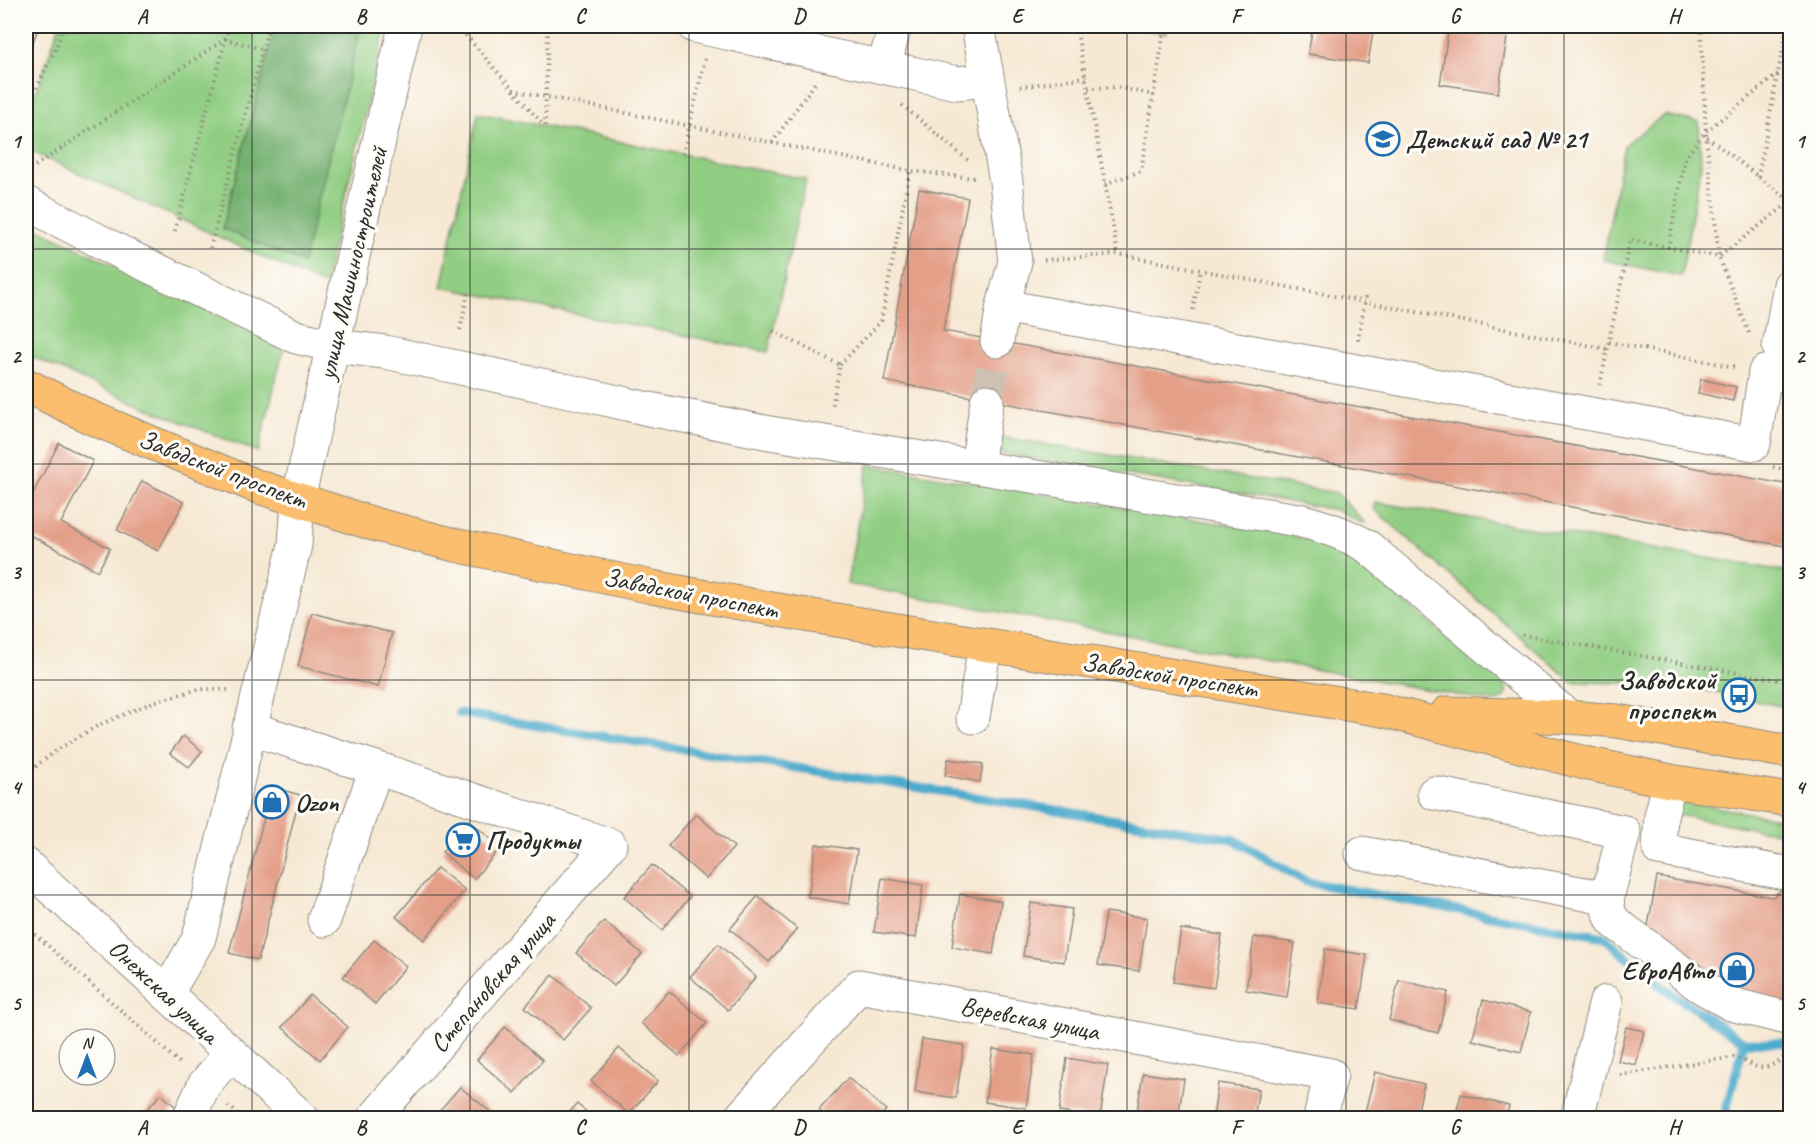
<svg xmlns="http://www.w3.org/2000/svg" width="1816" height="1144" font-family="Caveat,sans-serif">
<rect width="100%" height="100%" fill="#fdfcf7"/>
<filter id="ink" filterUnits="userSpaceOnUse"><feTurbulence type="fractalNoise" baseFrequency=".0167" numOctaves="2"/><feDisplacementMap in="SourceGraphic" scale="12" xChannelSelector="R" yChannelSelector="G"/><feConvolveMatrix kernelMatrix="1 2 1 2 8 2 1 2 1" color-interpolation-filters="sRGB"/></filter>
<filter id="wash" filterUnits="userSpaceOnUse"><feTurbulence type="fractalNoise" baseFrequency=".008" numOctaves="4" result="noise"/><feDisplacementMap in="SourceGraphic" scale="24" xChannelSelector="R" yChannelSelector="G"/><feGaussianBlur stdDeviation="1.35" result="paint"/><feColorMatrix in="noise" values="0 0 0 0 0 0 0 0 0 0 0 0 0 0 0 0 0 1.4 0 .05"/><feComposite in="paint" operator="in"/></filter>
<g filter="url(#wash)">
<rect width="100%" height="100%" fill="#f6e8d3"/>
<g fill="#91ce83" stroke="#5e7c57" stroke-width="1.5">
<path d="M59 26H386L324 285 26 149V122Z"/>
<path d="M1137 26H1168L1167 33 1137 28Z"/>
<path d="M478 113 806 179 768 352 441 287Z"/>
<path d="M1664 115 1699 122 1701 165 1681 276 1603 260 1624 145Z"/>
<path d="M26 223 284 347 258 452 149 409 26 354Z"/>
<path d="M1001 437 1337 493 1365 523 1359 522 1337 510 999 453 995 445Z"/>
<path d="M868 465 1289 535 1333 546 1350 557 1504 684C1510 694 1506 699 1495 702L847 584Z"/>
<path d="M1375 502 1790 572V708L1674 684 1572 682 1373 508Z"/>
<path d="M1679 801 1790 820V835L1672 814Z"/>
</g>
<path fill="#74b171" stroke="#506e4e" stroke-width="1.5" d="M276 26H361L303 263 222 228Z"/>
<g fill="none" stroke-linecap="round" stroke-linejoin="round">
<g stroke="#4dabcc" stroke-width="9">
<path d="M459 713 1233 839 1307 882 1604 937 1658 984 1744 1042 1790 1043"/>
<path d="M1724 1118 1744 1042"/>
</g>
</g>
<g id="blocks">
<g fill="#e49f88">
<path d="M26 26H39L32 45 26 47Z"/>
<path d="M1313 26H1374L1368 63 1308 54Z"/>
<path d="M1449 26H1509L1498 93 1440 84Z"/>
<path d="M919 189 968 198 943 331 1790 485V516L1785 546 884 381Z"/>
<path d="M1701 379 1736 387 1733 401 1698 393Z"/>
<path d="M59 443 93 461 61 523 110 548 98 571 26 533V507Z"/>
<path d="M142 481 184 502 158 551 117 530Z"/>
<path d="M312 613 392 633 378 687 298 666Z"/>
<path d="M183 736 202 751 189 767 170 753Z"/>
<path d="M948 759 983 764 980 782 945 776Z"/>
<path d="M272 787 300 795 258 960 229 953Z"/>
<path d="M696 814 734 847 706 879 668 846Z"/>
<path d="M468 820 501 847 474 879 442 852Z"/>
<path d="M816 844 857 850 849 904 808 897Z"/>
<path d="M652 865 690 897 662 930 624 897Z"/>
<path d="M437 868 465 890 424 940 396 917Z"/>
<path d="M1657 877 1773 897 1781 890H1790V1006L1740 994 1672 945 1646 936Z"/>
<path d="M882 878 923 885 916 938 874 932Z"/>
<path d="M960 894 1001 901 993 954 952 947Z"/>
<path d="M758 896 797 929 769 962 730 929Z"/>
<path d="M1031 903 1072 909 1064 962 1023 956Z"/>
<path d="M1106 912 1147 918 1139 971 1098 965Z"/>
<path d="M604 921 642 954 614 986 576 953Z"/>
<path d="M1181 929 1222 935 1214 988 1173 982Z"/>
<path d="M1254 937 1295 943 1287 997 1246 990Z"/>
<path d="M374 940 406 966 375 1004 343 977Z"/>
<path d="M718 944 756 977 728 1010 690 977Z"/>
<path d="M1325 949 1367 955 1359 1009 1318 1003Z"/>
<path d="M553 975 591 1008 563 1040 525 1007Z"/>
<path d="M1399 980 1448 992 1438 1033 1389 1020Z"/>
<path d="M669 991 707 1023 679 1056 641 1023Z"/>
<path d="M310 995 348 1027 320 1060 282 1027Z"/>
<path d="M1483 1000 1531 1012 1521 1052 1472 1040Z"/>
<path d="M505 1027 543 1060 515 1093 477 1060Z"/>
<path d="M1626 1027 1644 1031 1636 1065 1618 1061Z"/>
<path d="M922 1039 964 1045 956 1098 915 1092Z"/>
<path d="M619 1048 658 1081 629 1114 591 1081Z"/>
<path d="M993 1049 1034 1055 1026 1108 985 1102Z"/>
<path d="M1067 1058 1108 1065 1100 1118 1059 1112Z"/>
<path d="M1375 1072 1424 1084 1416 1118H1390L1365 1112Z"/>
<path d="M1143 1073 1184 1079 1178 1118H1136Z"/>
<path d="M848 1078 886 1110 879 1118H829L819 1110Z"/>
<path d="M1218 1083 1259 1089 1254 1118H1213Z"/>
<path d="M460 1087 498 1118H433Z"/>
<path d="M161 1094 176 1107 165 1118H139Z"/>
<path d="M1461 1094 1509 1106 1506 1118H1455Z"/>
<path d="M577 1104 594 1118H564Z"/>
</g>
</g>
</g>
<g filter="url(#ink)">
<use href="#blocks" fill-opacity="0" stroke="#908a7f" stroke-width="1.5"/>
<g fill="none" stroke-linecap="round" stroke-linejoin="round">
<path stroke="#cdc2b1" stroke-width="33" stroke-dasharray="33 16" stroke-linecap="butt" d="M987 401 997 341"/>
<defs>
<g id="minor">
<path d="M694 26 957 83 987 80"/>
<path d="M978 26 1006 181 1015 262 1003 306 997 341"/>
<path d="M884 66 895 26"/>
<path d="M26 203 130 257 296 337 334 346 385 352 574 392 644 408 770 433 1298 520C1323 526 1345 533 1368 547L1569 717"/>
<path d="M1003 306 1754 444 1765 372 1790 376"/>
<path d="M1779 347 1790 285"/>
<path d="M977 466 987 401"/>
<path d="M973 717 985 645"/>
<path d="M249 728 376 768 610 845 374 1118"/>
<path d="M1670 781 1661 816 1659 849 1790 874"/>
<path d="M1362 853 1607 898 1624 832 1434 793"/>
<path d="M26 865 302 1118"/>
<path d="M1607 898 1608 909 1613 921 1700 986 1731 1004 1790 1019"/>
<path d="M324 920 376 768"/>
<path d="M167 993 199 938 295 545 298 500 405 26"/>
<path d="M189 1118 204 1085 231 1053"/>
<path d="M740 1118 859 986 1331 1075 1320 1118"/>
<path d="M1577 1118 1606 1002"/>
</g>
<g id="major">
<path d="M26 385 92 418 256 486 377 525 455 545 652 587 800 614 1382 710 1589 764 1670 781 1790 800"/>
<path d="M1447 713 1569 717 1617 721 1790 752"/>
</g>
</defs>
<use href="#minor" stroke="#908a7f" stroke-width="35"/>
<use href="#major" stroke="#908a7f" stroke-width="35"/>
<g stroke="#908a7f" stroke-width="4" stroke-dasharray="1.5 4.5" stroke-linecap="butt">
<path d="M458 26 544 126"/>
<path d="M1076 26 1118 254"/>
<path d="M1701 26 1706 136 1719 257 1749 333"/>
<path d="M1753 26 1786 28"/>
<path d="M1020 87 1086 77"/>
<path d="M1088 88 1116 87 1154 95"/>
<path d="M513 90 911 171 974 178"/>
<path d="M902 105 970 162"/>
<path d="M26 110 56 48 64 26"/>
<path d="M545 126 548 26"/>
<path d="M1707 137 1790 201"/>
<path d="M772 143 815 83"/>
<path d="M683 154 705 59"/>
<path d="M35 166 225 39 262 49"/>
<path d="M1758 177 1787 26"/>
<path d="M1105 184 1141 171 1165 26"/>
<path d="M175 231 229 26"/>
<path d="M210 248 269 26"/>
<path d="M1668 248 1685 158 1706 131 1778 74"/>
<path d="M1044 260 1118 254 1607 349"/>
<path d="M1193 310 1200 270"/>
<path d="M460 330 468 293"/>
<path d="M773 331 840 365 832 407"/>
<path d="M1358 340 1366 294"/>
<path d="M1609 342 1735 367"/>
<path d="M840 365 881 321 910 171"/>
<path d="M1600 385 1630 240 1719 257 1790 202"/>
<path d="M1773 467 1790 471"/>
<path d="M1522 635 1790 682"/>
<path d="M26 774 57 750 97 726 153 702 199 689 228 690"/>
<path d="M26 926 182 1065"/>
<path d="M1620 1075 1734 1057C1741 1059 1745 1062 1752 1065 1767 1072 1779 1061 1790 1053"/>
<path d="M228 1106 244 1118"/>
</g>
<use href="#minor" stroke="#fff" stroke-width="33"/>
<use href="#major" stroke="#fabe6e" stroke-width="33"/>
</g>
</g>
<path fill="none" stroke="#2b2b2b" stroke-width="1.5" stroke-opacity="0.55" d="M252 26V1118M470 26V1118M689 26V1118M908 26V1118M1127 26V1118M1346 26V1118M1564 26V1118M26 249H1790M26 464H1790M26 680H1790M26 895H1790"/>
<defs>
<symbol id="school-ring" viewBox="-11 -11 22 22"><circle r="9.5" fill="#fdfcf7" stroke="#1f6fb2" stroke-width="1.5"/><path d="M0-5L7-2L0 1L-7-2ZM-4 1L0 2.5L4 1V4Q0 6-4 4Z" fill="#1f6fb2"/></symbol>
<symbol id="bus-ring" viewBox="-11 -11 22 22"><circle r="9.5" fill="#fdfcf7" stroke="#1f6fb2" stroke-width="1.5"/><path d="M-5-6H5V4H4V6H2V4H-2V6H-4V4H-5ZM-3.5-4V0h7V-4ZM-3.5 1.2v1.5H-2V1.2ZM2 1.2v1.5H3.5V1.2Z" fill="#1f6fb2"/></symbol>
<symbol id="shop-ring" viewBox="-11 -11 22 22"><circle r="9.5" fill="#fdfcf7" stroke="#1f6fb2" stroke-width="1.5"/><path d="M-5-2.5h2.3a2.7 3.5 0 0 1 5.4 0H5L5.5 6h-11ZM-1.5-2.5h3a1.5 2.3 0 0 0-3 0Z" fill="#1f6fb2"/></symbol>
<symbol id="supermarket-ring" viewBox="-11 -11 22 22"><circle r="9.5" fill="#fdfcf7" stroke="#1f6fb2" stroke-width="1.5"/><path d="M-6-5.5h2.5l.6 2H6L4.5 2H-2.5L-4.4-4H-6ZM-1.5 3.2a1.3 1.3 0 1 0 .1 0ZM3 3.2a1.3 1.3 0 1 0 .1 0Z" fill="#1f6fb2"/></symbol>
</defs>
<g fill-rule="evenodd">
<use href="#school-ring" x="1364" y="120" width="38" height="38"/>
<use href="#bus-ring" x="1720" y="676" width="38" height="38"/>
<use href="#shop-ring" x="253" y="783" width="38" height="38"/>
<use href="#supermarket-ring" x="444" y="821" width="38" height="38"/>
<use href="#shop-ring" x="1718" y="951" width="38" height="38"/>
</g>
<g text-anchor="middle" stroke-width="6" stroke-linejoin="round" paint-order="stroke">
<g font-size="26" font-weight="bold" fill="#2b2b2b" stroke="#fdfcf7" text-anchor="start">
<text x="1406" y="148">Детский сад № 21</text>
<text x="1716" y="689" text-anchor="end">Заводской<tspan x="1716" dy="30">проспект</tspan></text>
<text x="295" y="811">Ozon</text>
<text x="486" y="849">Продукты</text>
<text x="1714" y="979" text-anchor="end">ЕвроАвто</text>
</g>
<g font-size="26" fill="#2b2b2b" stroke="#fdfcf7">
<text transform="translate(352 263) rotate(-77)" y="9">улица Машиностроителей</text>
<text transform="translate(223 469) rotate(21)" y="9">Заводской проспект</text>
<text transform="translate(691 593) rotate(11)" y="9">Заводской проспект</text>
<text transform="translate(1170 675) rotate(9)" y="9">Заводской проспект</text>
<text transform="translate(492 982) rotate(-49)" y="9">Степановская улица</text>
<text transform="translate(164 991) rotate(43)" y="9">Онежская улица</text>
<text transform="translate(1030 1018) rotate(11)" y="9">Веревская улица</text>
</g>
</g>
<rect width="1816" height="1144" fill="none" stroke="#fdfcf7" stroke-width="66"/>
<g transform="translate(87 1057)"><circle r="28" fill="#fdfcf7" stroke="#a9a8a5" stroke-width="1.5"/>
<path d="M0-4.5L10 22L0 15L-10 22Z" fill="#1f6fb2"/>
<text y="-9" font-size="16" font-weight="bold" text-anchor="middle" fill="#2b2b2b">N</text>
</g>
<rect x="33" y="33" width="1750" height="1078" fill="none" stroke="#2b2b2b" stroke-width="2"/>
<g font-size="20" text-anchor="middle" font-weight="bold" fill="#2b2b2b">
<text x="142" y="23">A</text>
<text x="361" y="23">B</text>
<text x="580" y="23">C</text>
<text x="799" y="23">D</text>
<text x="1017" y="23">E</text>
<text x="1236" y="23">F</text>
<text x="1455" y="23">G</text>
<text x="1674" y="23">H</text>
<text x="16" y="148">1</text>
<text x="1800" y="148">1</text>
<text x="16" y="363">2</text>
<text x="1800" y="363">2</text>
<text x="16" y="579">3</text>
<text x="1800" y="579">3</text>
<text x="16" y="794">4</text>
<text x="1800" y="794">4</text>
<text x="16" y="1010">5</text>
<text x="1800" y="1010">5</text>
<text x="142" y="1134">A</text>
<text x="361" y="1134">B</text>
<text x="580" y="1134">C</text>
<text x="799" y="1134">D</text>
<text x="1017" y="1134">E</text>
<text x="1236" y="1134">F</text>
<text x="1455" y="1134">G</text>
<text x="1674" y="1134">H</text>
</g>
</svg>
